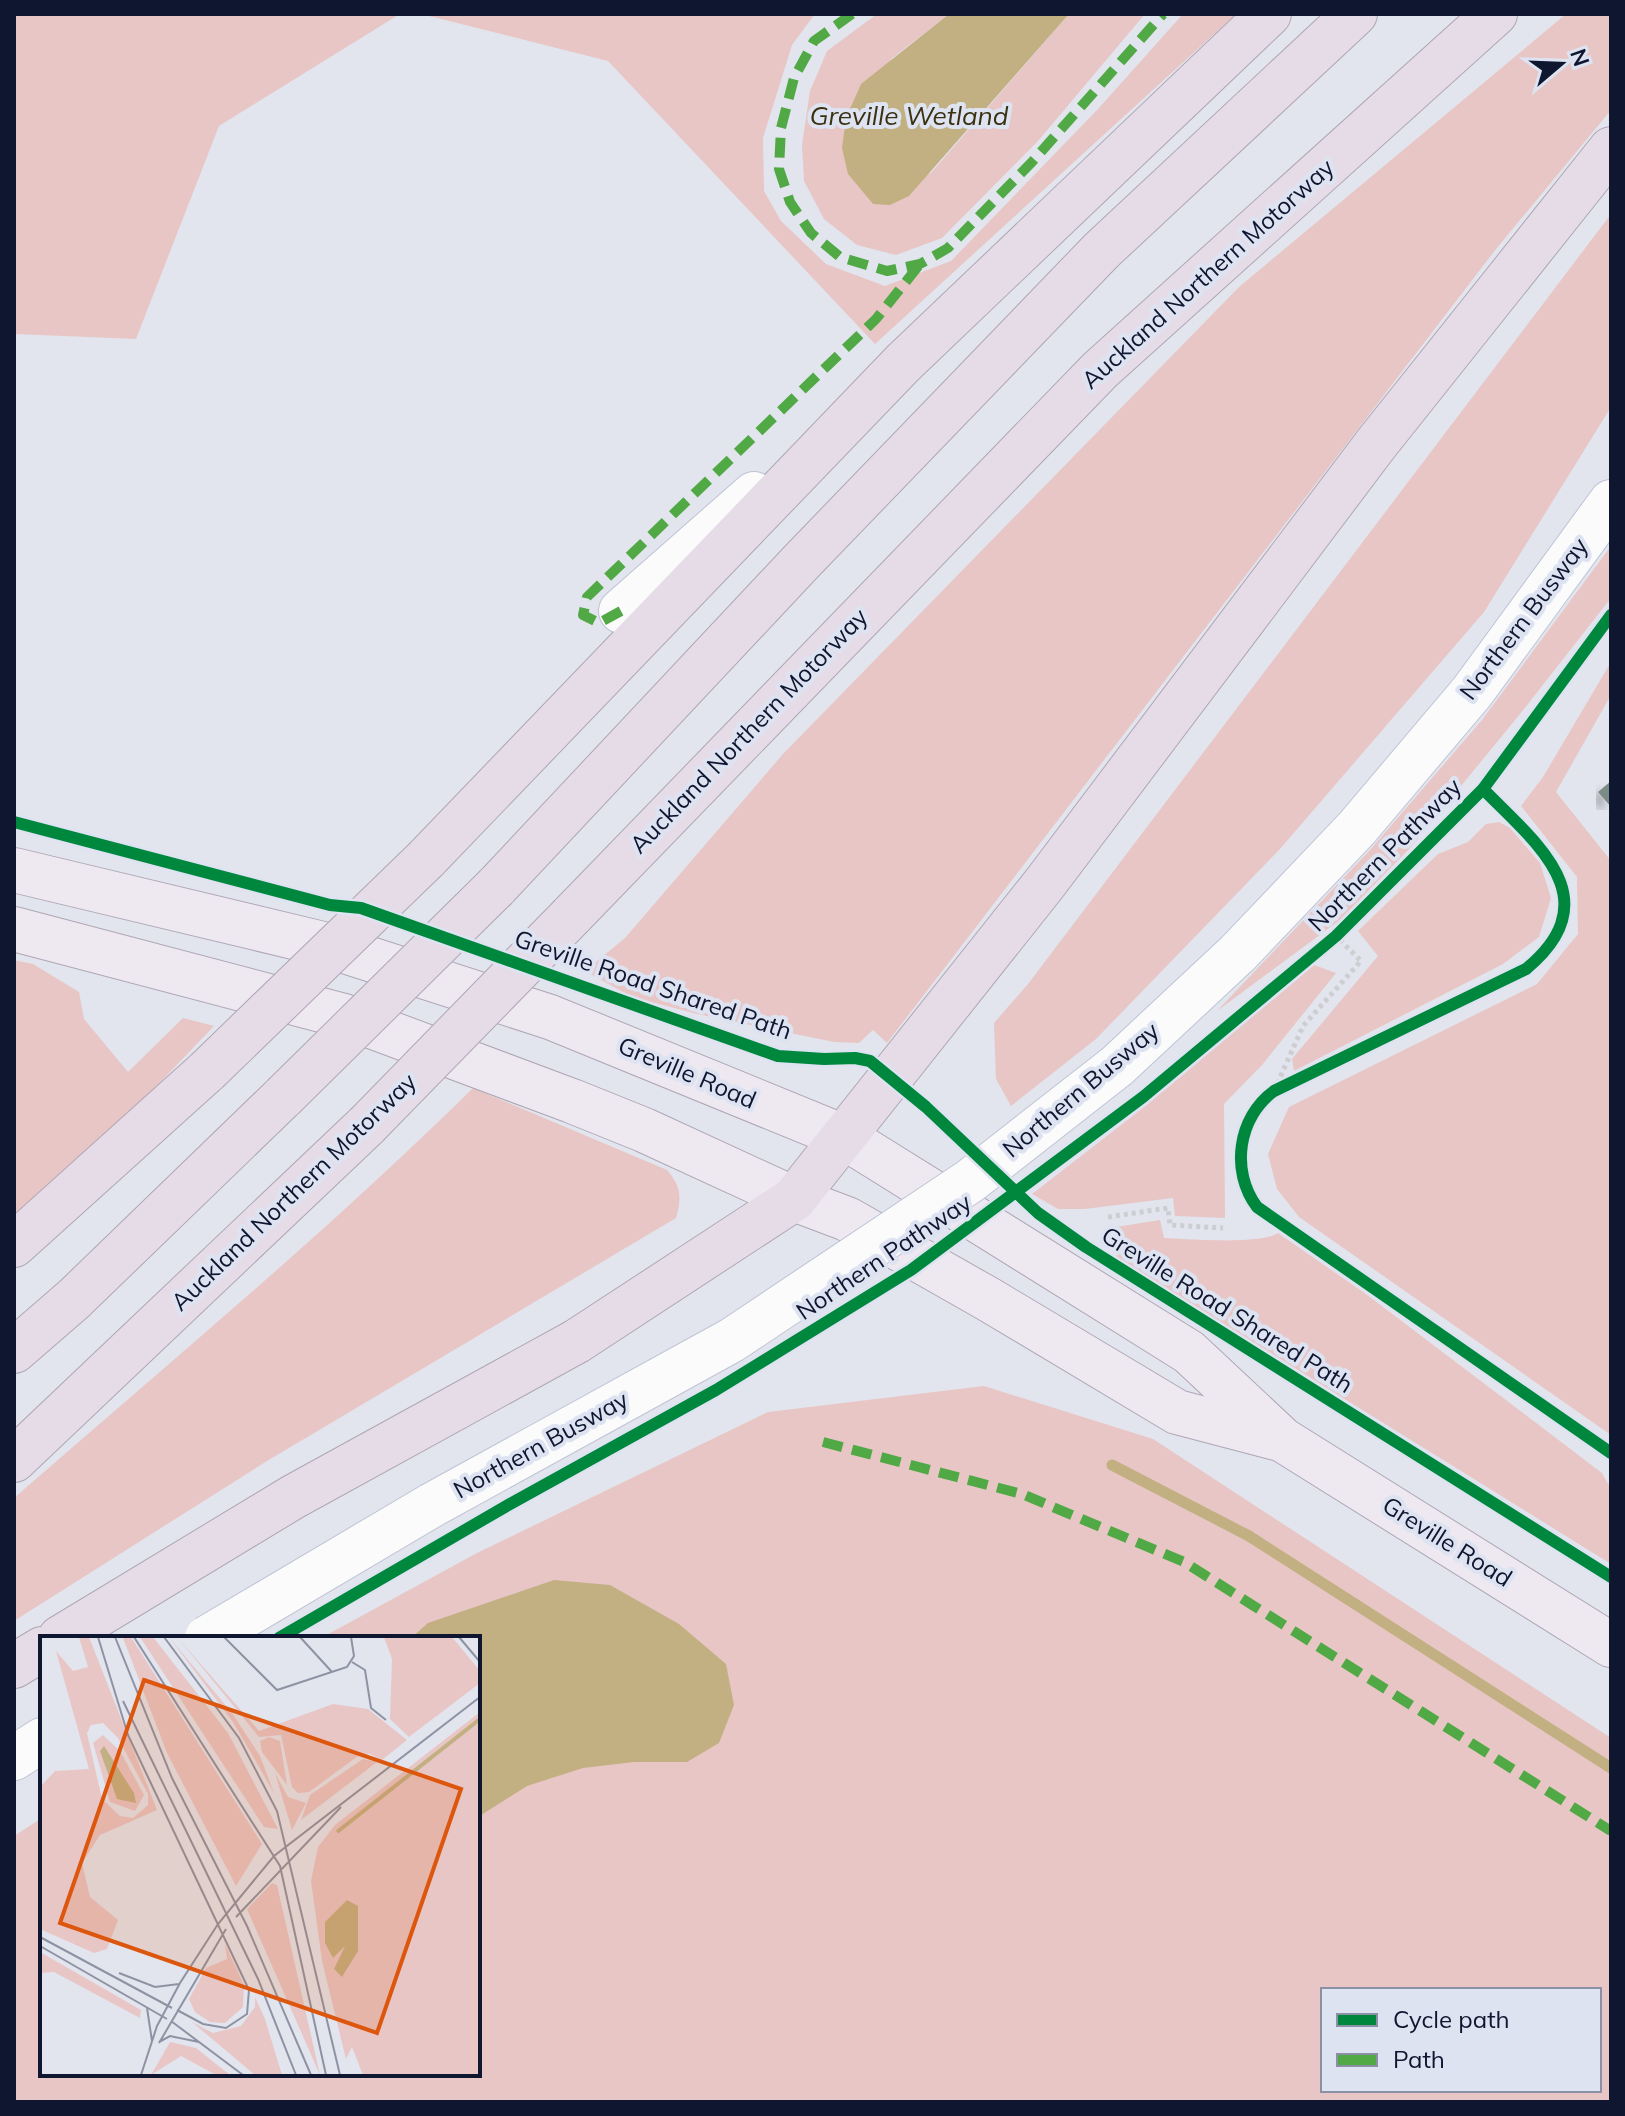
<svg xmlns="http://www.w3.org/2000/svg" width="1625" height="2116" font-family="Mulish,sans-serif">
<defs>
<filter id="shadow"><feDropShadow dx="-7" dy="7" stdDeviation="4" flood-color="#0004"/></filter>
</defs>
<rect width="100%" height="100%" fill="#e2e5ee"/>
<g fill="#e8c6c5" fill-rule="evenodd">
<path d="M14 14H400L219 126 136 339 14 334Z"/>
<path d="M421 14H815L792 45 763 138 764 191 781 221 826 264 885 286 951 261 1098 109 1183 14H1236L875 344 608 61Z"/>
<path d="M877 14H949L891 59 930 174 1069 14H1145L1038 141 942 238 896 255 857 245 824 219 804 181 802 145 810 91 827 51Z"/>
<path d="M1566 14H1611V110L1496 249 887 1043 873 1030 859 1043 834 1042 697 1014 632 997 585 971 625 938 783 754 1239 287Z"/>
<path d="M1611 214V407L1484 612 1280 849 1096 1039 1011 1106 996 1079 994 1023 1028 984Z"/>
<path d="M1611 546V598L1520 714 1411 847 1340 920 1217 1011 1370 850 1482 720Z"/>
<path d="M1611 662V695L1556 792 1611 861V1435L1299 1217 1277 1189 1268 1154 1289 1107 1537 984 1578 934 1577 877 1521 806 1543 777Z"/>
<path d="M1499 822 1510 828 1540 863 1551 898 1539 937 1503 964 1294 1071 1292 1059 1378 956 1358 931 1438 854 1468 842 1486 824Z"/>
<path d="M14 960 33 964 79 992 84 1019 128 1072 183 1018 214 1026 77 1169 14 1220Z"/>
<path d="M1314 965 1336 973 1262 1065 1224 1104 1225 1218 1175 1216 1173 1198 1085 1209H1058L1032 1194 1148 1104Z"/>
<path d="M473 1088 667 1170C681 1186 682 1197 676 1218L267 1461 14 1621V1498C169 1363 327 1232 473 1088Z"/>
<path d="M1160 1220 1164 1238C1188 1239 1261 1245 1278 1233L1366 1294 1602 1473 1611 1489V1564L1117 1258 1110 1228Z"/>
<path d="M984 1386 1153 1439 1611 1738V2102H14V1836L42 1818V2074H478V1638H321L477 1553 768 1412ZM1323 1990H1599V2090H1323Z"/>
</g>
<g fill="#c2b083">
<path d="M949 14H1069L909 196 890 205 873 204 848 174 842 148 846 118 861 84Z"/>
<path d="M554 1580 610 1585 679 1624 726 1664 734 1705 719 1743 687 1762H634L583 1768 527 1786 478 1817V1638H411L428 1623Z"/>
</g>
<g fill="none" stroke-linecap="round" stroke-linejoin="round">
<path stroke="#c2b083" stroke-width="11" d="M1112 1465 1249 1536 1611 1768"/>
</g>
<path fill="#7d8b86" filter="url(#shadow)" d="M1611 781V807L1598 792Z"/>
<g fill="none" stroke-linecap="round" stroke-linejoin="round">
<defs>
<g id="minor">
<path d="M621 611 754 494"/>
<path d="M1117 1066 1238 953 1357 828 1472 692 1611 502"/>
<path d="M14 1758 42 1740"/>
</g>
<g id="major">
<path d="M14 870 323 944 550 1017 844 1137 1189 1352 1283 1440 1611 1645"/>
<path d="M14 929 344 1016 572 1101 644 1130 794 1199 847 1219 988 1299 1177 1412 1276 1438"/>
</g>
<g id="highway">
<path d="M426 859 903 363 1269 14"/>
<path d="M496 887 801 562 1102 250 1355 14"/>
<path d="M571 916 1100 370 1495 14"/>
<path d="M14 1245 207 1071"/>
<path d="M14 1351 74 1299 283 1097"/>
<path d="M14 1460 367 1125"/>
<path d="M60 1638 293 1497 577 1341 794 1199 1045 883 1376 444 1611 149"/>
<path d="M14 1666 42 1649"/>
</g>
</defs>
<use href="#minor" stroke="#bec4d5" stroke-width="46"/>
<use href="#major" stroke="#afa6b6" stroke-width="46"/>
<use href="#highway" stroke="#afa6b6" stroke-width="46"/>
<g stroke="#ceced2" stroke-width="5" stroke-dasharray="4 4" stroke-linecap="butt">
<path d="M1274 1091 1303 1026 1361 961 1336 936"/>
<path d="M1108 1217 1168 1208 1170 1225 1223 1228"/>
</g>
<use href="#minor" stroke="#fbfbfc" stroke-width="44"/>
<use href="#major" stroke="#eee8f0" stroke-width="44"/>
<use href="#highway" stroke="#e5dce7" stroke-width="44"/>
<defs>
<path id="minor-bridge" d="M207 1638 432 1505 732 1340 970 1181 1117 1066"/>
<g id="highway-bridge">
<path d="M207 1071 426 859"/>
<path d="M283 1097 496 887"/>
<path d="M367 1125 571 916"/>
</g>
</defs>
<use href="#minor-bridge" stroke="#bec4d5" stroke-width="46" stroke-linecap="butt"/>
<use href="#highway-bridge" stroke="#afa6b6" stroke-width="46" stroke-linecap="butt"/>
<use href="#minor-bridge" stroke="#fbfbfc" stroke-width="44"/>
<use href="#highway-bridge" stroke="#e5dce7" stroke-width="44"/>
<g stroke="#51a945" stroke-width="10" stroke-dasharray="20 10" stroke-linecap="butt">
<path d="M852 14 814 41 794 78 781 128 779 169 790 202 811 233 840 257 887 271 920 264 948 248 1032 162 1163 14"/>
<path d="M621 611 599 623 583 615 587 597 876 319 920 264"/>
<path d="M823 1442 1022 1494 1184 1562 1611 1831"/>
</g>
<defs>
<g id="cycleway">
<path d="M1483 789C1536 843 1611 899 1526 969L1274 1091C1238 1117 1230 1171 1257 1207L1611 1453"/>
<path d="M14 822 330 905 361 908 778 1056 824 1059 855 1058 870 1061 926 1107 1038 1213 1086 1247 1611 1577"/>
<path d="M279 1638 510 1504 716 1390 911 1270 1143 1097 1336 936 1483 789 1611 615"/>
</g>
</defs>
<use href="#cycleway" stroke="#dee3f2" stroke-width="17"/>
<use href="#cycleway" stroke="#00873e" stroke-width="12"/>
</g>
<g text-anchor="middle" stroke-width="8" stroke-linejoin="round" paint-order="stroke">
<g font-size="24" fill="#0f162f" stroke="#dee3f2">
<text transform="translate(1208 274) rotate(-42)" y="8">Auckland Northern Motorway</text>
<text transform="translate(1524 619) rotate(-53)" y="8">Northern Busway</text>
<text transform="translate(749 731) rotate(-46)" y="8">Auckland Northern Motorway</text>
<text transform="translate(1385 855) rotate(-45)" y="8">Northern Pathway</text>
<text transform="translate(653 985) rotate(19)" y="8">Greville Road Shared Path</text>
<text transform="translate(687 1073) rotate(23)" y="8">Greville Road</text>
<text transform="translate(1081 1090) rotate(-40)" y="8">Northern Busway</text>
<text transform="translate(294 1192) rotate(-44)" y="8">Auckland Northern Motorway</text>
<text transform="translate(884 1257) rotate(-34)" y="8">Northern Pathway</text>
<text transform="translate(1227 1310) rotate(32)" y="8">Greville Road Shared Path</text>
<text transform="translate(541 1445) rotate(-29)" y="8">Northern Busway</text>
<text transform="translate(1447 1542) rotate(32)" y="8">Greville Road</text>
</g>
<g font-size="26" font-style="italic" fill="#3b3010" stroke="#dee3f2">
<text x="909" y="125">Greville Wetland</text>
</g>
</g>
<g transform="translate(40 1636)">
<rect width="440" height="440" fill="#e2e5ee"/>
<path d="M39 1H49L117 174 60 199 42 227 50 261 78 284 67 313 54 317 0 293V151L15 135 49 133 16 15 33 35 48 31ZM63 87 78 102 108 158V169L93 182 80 180 62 163 47 97 51 89ZM91 1 222 208 196 250 127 117 83 2ZM100 1H113L188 97 238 193 224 191ZM129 1 192 77 220 120 234 157 193 86ZM137 1 219 95 293 68 328 73 367 104 342 124 330 118 318 120 269 156 258 157 252 151 241 99 219 101ZM344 1H412L440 35V47L369 101 350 83 352 23ZM440 76V439H323L312 411 306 423 282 325 271 245 278 211 295 189ZM63 99 80 115 104 159 95 175 70 166 53 107ZM229 101 240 105 247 149 222 116 220 105ZM323 123 337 126 261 184 270 159ZM235 137 248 161 266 167 252 194ZM232 247 237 249 280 439 207 273ZM185 308 204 349 203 371 185 387 170 386 155 376 149 363 166 332 187 323ZM0 316 101 374 100 382 14 336 0 337ZM215 361 225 383 242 439H215L152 386 173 397 201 390 215 371ZM130 406 156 412 190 439H176L141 420 111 439Z" fill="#e8c6c5" fill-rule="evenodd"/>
<path d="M64 110 94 157 96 167 77 163 60 115ZM307 264 318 270V315L302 341 294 333 305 310 293 322 285 307V286Z" fill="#c2b083"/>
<path fill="none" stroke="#c2b083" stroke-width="4" d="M297 196 440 83"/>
<path fill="none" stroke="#8e92a2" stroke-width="2" d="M58 1 88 99 209 354 207 378 186 392 163 388 137 374M75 1 132 142 207 290 271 439M94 1 240 230 286 439M124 1 199 102 237 175 300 439M184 1 237 54 307 31 314 20 311 1M260 1 292 36M419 1 440 26M312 26 325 34 331 72 346 84M83 65 218 343 256 439M196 281 301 171M0 301 132 372M0 310 127 383M79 337 115 351 139 348M107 372 112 405M131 385 203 439M119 406 130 400 159 406M119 407 186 293M101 439 117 390 140 347 178 288 234 220 440 61"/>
<path fill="#dd560e" fill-opacity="0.15" stroke="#dd560e" stroke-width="4" d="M104 44 421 153 337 397 20 287Z"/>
<rect width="440" height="440" fill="none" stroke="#0f162f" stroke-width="4"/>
</g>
<rect width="1625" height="2116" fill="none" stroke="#0f162f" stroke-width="32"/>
<rect x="1321" y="1988" width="280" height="104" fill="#dee3f2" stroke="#8b91a4" stroke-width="2"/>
<rect x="1337" y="2014" width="40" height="12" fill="#00873e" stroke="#8b91a4" stroke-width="2"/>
<text x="1393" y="2028" font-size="24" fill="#0f162f">Cycle path</text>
<rect x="1337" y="2054" width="40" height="12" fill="#51a945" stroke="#8b91a4" stroke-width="2"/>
<text x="1393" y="2068" font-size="24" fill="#0f162f">Path</text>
<g transform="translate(1561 64) rotate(71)" stroke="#dee3f2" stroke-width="6" paint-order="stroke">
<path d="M0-6L14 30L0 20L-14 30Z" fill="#0f162f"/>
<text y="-12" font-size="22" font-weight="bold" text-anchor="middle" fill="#0f162f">N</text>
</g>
</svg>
